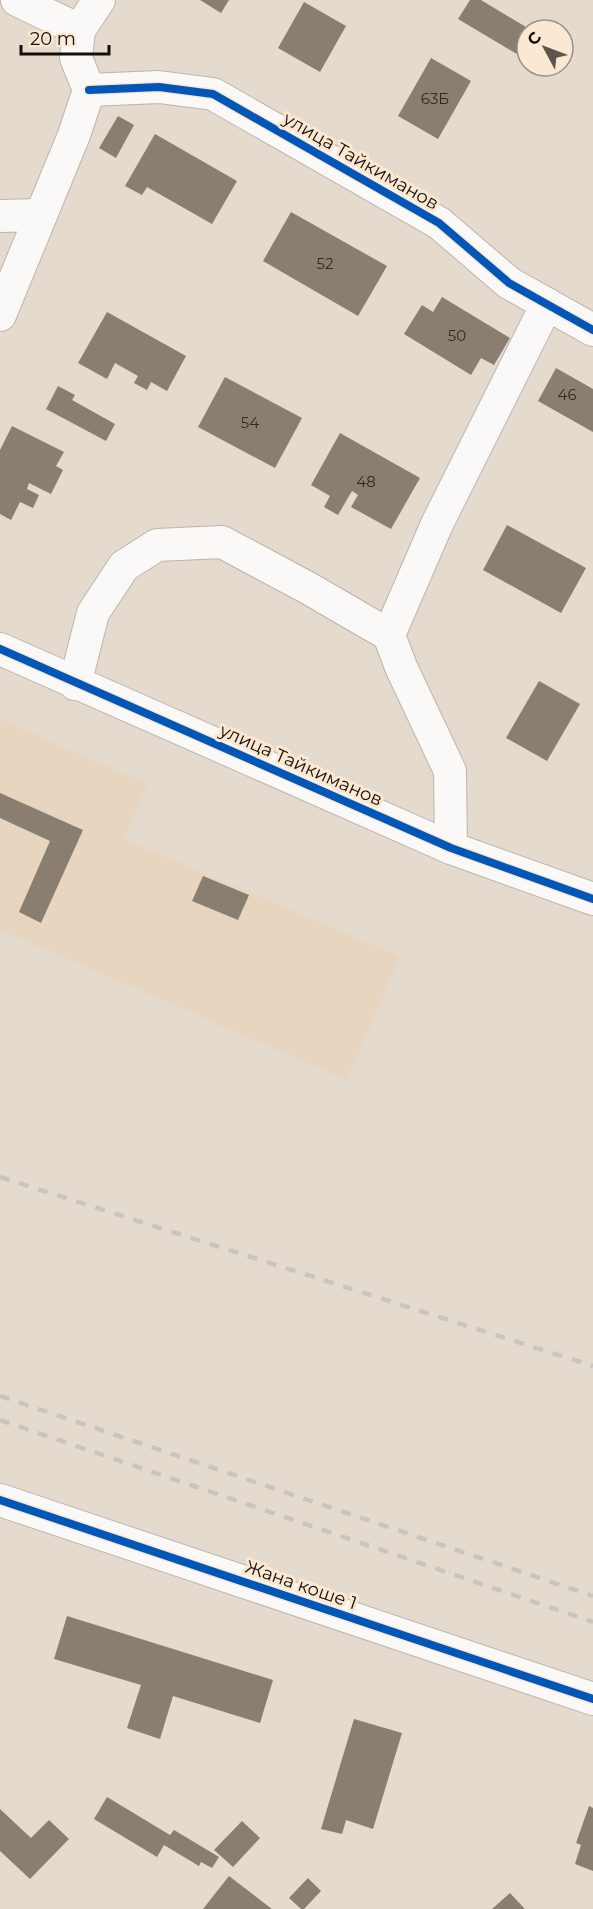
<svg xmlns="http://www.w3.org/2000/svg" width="593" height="1909" font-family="Montserrat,sans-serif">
<rect width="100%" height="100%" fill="#e5dace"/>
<path fill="#e7d5c0" d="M0 719 148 784 124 839 400 956 347 1080 0 930Z"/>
<g fill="#897e70">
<path d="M200 0H229L221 13Z"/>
<path d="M470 0H481L531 30H527V60L458 19Z"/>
<path d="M304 2 346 26 320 72 278 48Z"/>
<path d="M431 58 471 81 438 139 398 116Z"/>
<path d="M536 66H557L552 75Z"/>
<path d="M118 116 134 125 116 158 99 148Z"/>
<path d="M155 134 237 181 212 224 147 187 142 195 125 186Z"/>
<path d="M291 212 387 266 358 316 263 261Z"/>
<path d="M442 297 510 338 494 365 481 358 471 375 404 334 422 305 433 312Z"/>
<path d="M107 312 186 356 167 391 151 382 147 390 134 383 138 376 115 363 107 379 78 363Z"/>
<path d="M556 368 593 389V432L538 401Z"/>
<path d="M225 377 302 418 275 468 198 427Z"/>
<path d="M58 386 75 395 72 400 115 424 106 441 46 409Z"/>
<path d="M12 426 64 452 56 466 63 470 51 494 29 483 27 489 39 495 33 508 20 502 11 520 0 514V450Z"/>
<path d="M340 433 420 478 391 529 351 507 358 495 352 491 338 515 324 507 330 496 311 485Z"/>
<path d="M507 525 586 568 561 613 483 570Z"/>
<path d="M539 681 580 704 547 761 506 738Z"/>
<path d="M0 793 83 830 41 923 19 912 50 841 0 818Z"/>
<path d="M203 876 249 895 238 920 192 901Z"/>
<path d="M67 1616 273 1680 260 1723 173 1696 160 1739 127 1728 141 1685 54 1659Z"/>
<path d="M354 1719 402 1733 373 1829 346 1820 342 1834 321 1829Z"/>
<path d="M107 1797 170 1835 174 1830 219 1857 212 1868 201 1862 199 1866 164 1845 157 1857 94 1819Z"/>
<path d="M589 1806 593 1808V1871L575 1864 581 1845 576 1843Z"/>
<path d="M0 1809 31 1838 49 1820 69 1839 30 1879 0 1851Z"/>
<path d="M242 1821 260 1838 233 1867 214 1850Z"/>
<path d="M229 1876 272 1909H203Z"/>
<path d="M308 1878 321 1891 304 1909H301L289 1898Z"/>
<path d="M510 1893 525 1909H492Z"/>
</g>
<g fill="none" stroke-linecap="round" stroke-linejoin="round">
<defs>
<g id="minor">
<path d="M17 0 79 30"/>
<path d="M89 90 159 87 213 94 439 223 509 283 593 330"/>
<path d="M0 216 41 215"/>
<path d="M0 315 74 135 89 90 76 58 79 30 99 0"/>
<path d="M0 649 451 848 593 899"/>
<path d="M75 684 93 613 124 566 157 545 222 542 308 588 389 635"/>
<path d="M451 848 450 771 401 667 389 635 437 524 547 304"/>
<path d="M0 1500 593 1699"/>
</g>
</defs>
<use href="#minor" stroke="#bdb4ab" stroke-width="34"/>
<use href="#minor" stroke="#fbf9f8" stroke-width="32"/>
<g stroke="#c8c5c1" stroke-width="4.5" stroke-dasharray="10 10" stroke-linecap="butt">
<path d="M0 1177 593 1366"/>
<path d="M0 1396 593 1596"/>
<path d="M0 1420 593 1622"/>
</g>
<defs>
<g id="cycleway">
<path d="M89 90 159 87 213 94 439 223 509 283 593 330"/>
<path d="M0 649 451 848 593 899"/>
<path d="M0 1500 593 1699"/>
</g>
</defs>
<use href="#cycleway" stroke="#fbe8d2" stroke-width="11"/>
<use href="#cycleway" stroke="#0057b8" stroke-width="8"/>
</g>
<g text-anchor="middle" stroke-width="6" stroke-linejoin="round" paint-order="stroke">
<g font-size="15" fill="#322b21">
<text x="435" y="104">63Б</text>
<text x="325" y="269">52</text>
<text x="457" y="341">50</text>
<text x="567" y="400">46</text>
<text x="250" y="428">54</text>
<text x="366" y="487">48</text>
</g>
<g font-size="18" fill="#150f07" stroke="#fbe8d2">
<text transform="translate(361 161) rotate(30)" y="6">улица Тайкиманов</text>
<text transform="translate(301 765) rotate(24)" y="6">улица Тайкиманов</text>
<text transform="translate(301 1585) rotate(19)" y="6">Жана коше 1</text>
</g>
</g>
<g transform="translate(545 48) rotate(311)"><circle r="28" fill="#fbe8d2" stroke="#9f9181" stroke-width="1.5"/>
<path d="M0-4.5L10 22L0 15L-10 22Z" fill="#5e564d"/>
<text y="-9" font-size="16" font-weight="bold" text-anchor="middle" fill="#150f07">С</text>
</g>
<path d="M21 45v9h88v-9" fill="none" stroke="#150f07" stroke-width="3"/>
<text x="30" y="45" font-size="18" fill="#150f07" stroke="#fbe8d2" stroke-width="4.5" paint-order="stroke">20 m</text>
</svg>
